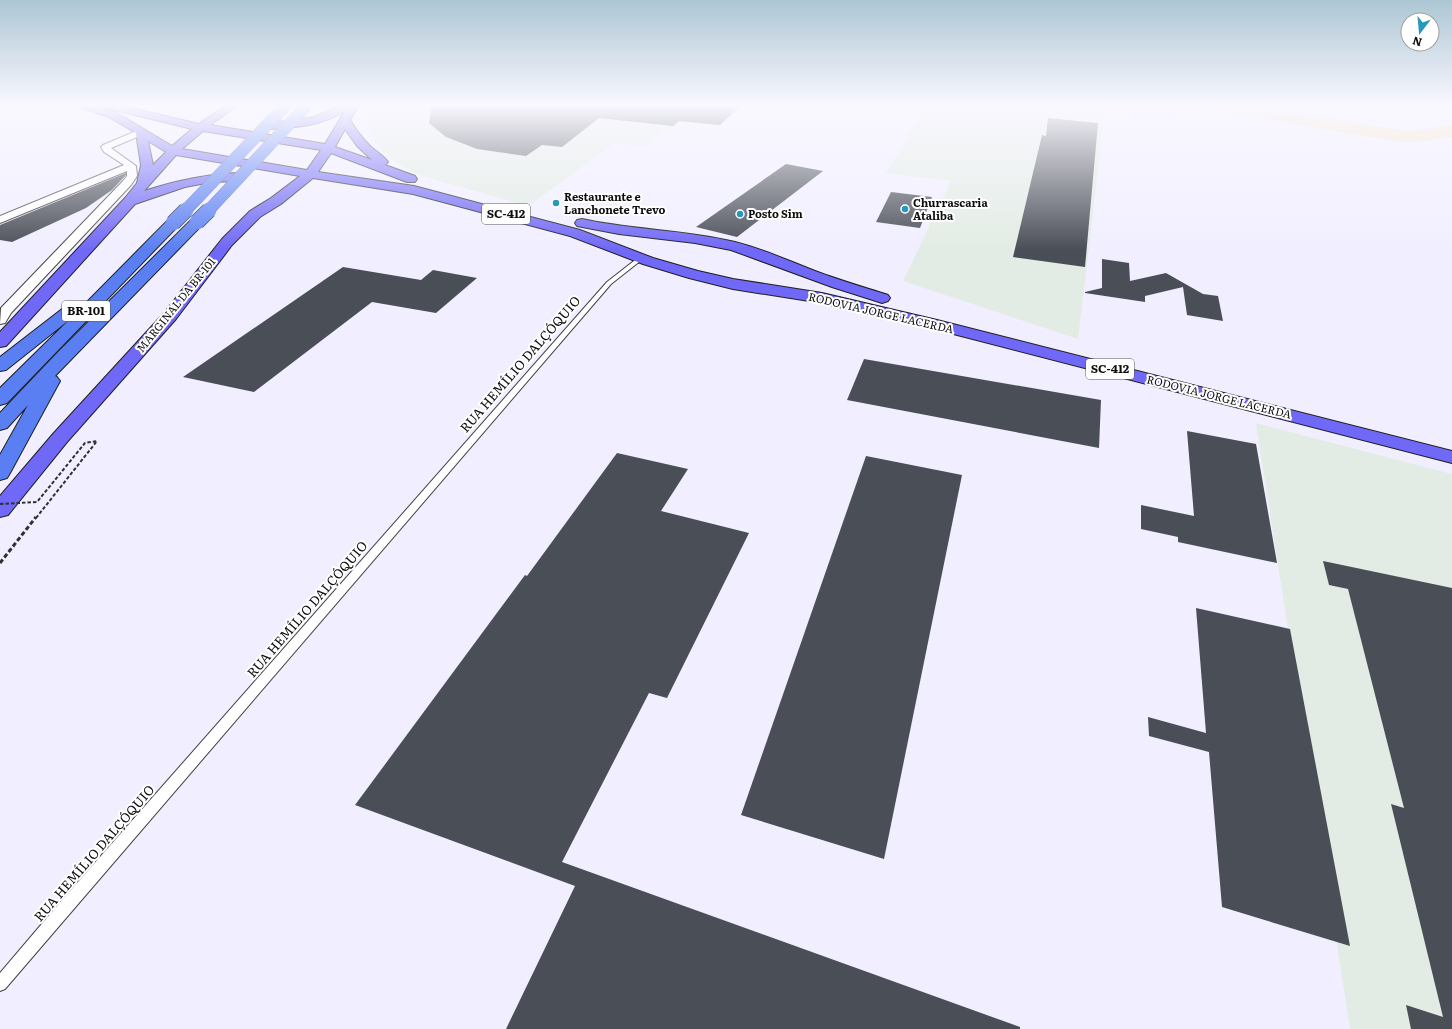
<svg xmlns="http://www.w3.org/2000/svg" width="1452" height="1029" font-family="Literata,serif">
<rect width="100%" height="100%" fill="#f1efff"/>
<g fill="#e3ece4">
<path d="M373 106H695L646 147 615 143 528 206 419 175 405 168 390 158 380 148 369 133 367 121Z"/>
<path d="M926 106H1061L1105 113 1078 339 903 281 951 181 886 173Z"/>
<path d="M1256 423 1452 474V1029H1350Z"/>
</g>
<g fill="none" stroke-linecap="round" stroke-linejoin="round">
<g fill="#f5e0b5" fill-rule="evenodd">
<path d="M1107 106H1206L1203 110 1197 111C1168 113 1138 117 1110 110Z"/>
<path d="M1209 106H1251L1400 130H1418L1452 125V137L1418 142H1400L1218 111 1212 110Z"/>
</g>
</g>
<g fill="#4a4e57">
<path d="M432 106H740L720 125 679 121 673 126 599 118 562 147 542 145 526 156 477 149 446 137 429 123Z"/>
<path d="M1048 118 1098 123 1085 267 1013 257 1042 135 1046 136Z"/>
<path d="M786 164 823 171 737 237 696 227Z"/>
<path d="M126 173V175L112 190 86 208 12 242 0 240V225Z"/>
<path d="M891 192 932 197 920 228 876 222Z"/>
<path d="M1102 259 1129 263 1130 281 1166 273 1203 294 1218 296 1223 321 1187 315 1183 287 1145 296V302L1085 293V292L1102 288Z"/>
<path d="M343 267 421 280 433 270 477 278 436 313 372 302 254 392 183 377Z"/>
<path d="M864 359 1101 400 1099 448 847 400Z"/>
<path d="M1187 431 1256 444 1277 563 1178 542V537L1141 529V505L1194 516Z"/>
<path d="M617 453 688 469 661 511 749 533 667 698 649 693 562 862 1020 1027V1029H506L575 886 355 805 525 575 527 576Z"/>
<path d="M866 456 962 475 884 859 741 815Z"/>
<path d="M1323 561 1452 588V1029H1411L1406 1005 1443 1017 1391 804 1404 808 1348 589 1329 585Z"/>
<path d="M1196 608 1290 629 1350 946 1222 907 1209 752 1149 736 1148 717 1206 733Z"/>
</g>
<g fill="none" stroke-linecap="round" stroke-linejoin="round">
<defs>
<path id="lane" d="M639 257 644 258 611 284 5 989 0 991V973L63 899 607 282Z"/>
<path id="street" d="M141 129 144 130 146 132 144 134 111 148 136 166 137 176 131 185 11 313 5 323 0 324 1 308 123 181 127 176V171L0 223V216L124 165 104 152 101 147 103 145Z"/>
<g id="primary">
<path d="M80 106H95L117 113 172 146 192 129 107 108 106 106H123L199 124 225 106H237L210 125 325 144 345 111C322 126 294 128 267 129L262 126 267 123 298 120 314 117 339 106H358L350 120C356 130 363 139 371 147 377 152 384 156 388 162L385 165 415 176 417 179 415 182H407L331 153 318 172 414 186 580 230 653 258 698 271 733 279 822 293 937 320 1452 451V463L934 329 822 303 733 289 689 278 643 264 570 236 413 194 313 178 281 204 260 217 232 245 176 319 67 442 8 515 0 517V496L53 434 164 313 222 239 250 211 271 198 300 176 176 155 144 191C175 181 206 174 239 173L243 174 245 177 243 180 239 181 211 182 185 187 135 204 6 346 0 347V332L125 198 137 183 141 165 136 133 109 117 81 108ZM345 129 357 146 372 160 335 147ZM203 131 321 150 307 170 182 149ZM148 141 166 152 153 165Z"/>
<path d="M582 219C633 230 685 230 735 242 763 249 789 261 815 271 839 280 863 287 888 295L890 298 888 301 882 303 876 301 832 287 731 250 695 243 619 234 577 226 575 223 577 220Z"/>
</g>
<g id="highway">
<path d="M197 218 202 219 204 222 202 225 55 376 57 377 60 381 10 473 7 478 0 480V455L28 405 7 428 0 430V413L59 351 192 219Z"/>
<path d="M173 219 178 220 180 223 178 226 7 403 0 405V388L69 320 6 370 0 371V357L66 306 72 304 78 306 80 309 168 220Z"/>
</g>
</defs>
<use href="#lane" stroke="#414141" stroke-width="2"/>
<use href="#street" stroke="#414141" stroke-width="2"/>
<use href="#primary" stroke="#1f1f1f" stroke-width="2"/>
<use href="#highway" stroke="#1f1f1f" stroke-width="2"/>
<path stroke="#303030" stroke-width="2" stroke-dasharray="3.5 2" stroke-linecap="butt" d="M36 518 97 441 85 443 37 502"/>
<path stroke="#303030" stroke-width="3" stroke-dasharray="4.5 2.5" stroke-linecap="butt" d="M0 563 36 517"/>
<use href="#lane" fill="#fff" fill-rule="evenodd"/>
<use href="#street" fill="#fff" fill-rule="evenodd"/>
<use href="#primary" fill="#7068f6" fill-rule="evenodd"/>
<use href="#highway" fill="#5a7ff2" fill-rule="evenodd"/>
<defs>
<g id="highway-bridge-far1">
<path d="M185 211 285 106"/>
<path d="M208 211 306 106"/>
</g>
<g id="highway-bridge">
<path d="M197 222 209 210"/>
<path d="M173 223 186 210"/>
</g>
</defs>
<use href="#highway-bridge-far1" stroke="#1f1f1f" stroke-width="12" stroke-linecap="butt"/>
<use href="#highway-bridge" stroke="#1f1f1f" stroke-width="16" stroke-linecap="butt"/>
<path stroke="#303030" stroke-width="2" stroke-dasharray="3.5 2" stroke-linecap="butt" d="M0 504 37 502"/>
<use href="#highway-bridge-far1" stroke="#5a7ff2" stroke-width="12"/>
<use href="#highway-bridge" stroke="#5a7ff2" stroke-width="15"/>
</g>
<linearGradient id="sky" x2="0" y2="1"><stop stop-color="#adc6d4"/><stop offset="0.42" stop-color="#f9f8ff"/><stop offset="1" stop-color="#f9f8ff" stop-opacity="0"/></linearGradient>
<rect width="1452" height="250" fill="url(#sky)"/>
<g fill="#2897bc" stroke="#fff" stroke-width="1.5">
<circle cx="556" cy="203" r="4"/>
<circle cx="905" cy="209" r="4"/>
<circle cx="740" cy="214" r="4"/>
</g>
<g text-anchor="middle" stroke-width="4" stroke-linejoin="round" paint-order="stroke">
<g font-size="11" font-weight="bold" fill="#0e0e0e" stroke="#fff" text-anchor="start">
<text x="564" y="201">Restaurante e<tspan x="564" dy="13">Lanchonete Trevo</tspan></text>
<text x="913" y="207">Churrascaria<tspan x="913" dy="13">Ataliba</tspan></text>
<text x="748" y="218">Posto Sim</text>
</g>
<g font-size="11" fill="#0e0e0e" stroke="#fff">
<text transform="translate(176 305) rotate(-51)" y="4">MARGINAL DA BR-101</text>
<text transform="translate(881 313) rotate(13)" y="4">RODOVIA JORGE LACERDA</text>
<text transform="translate(1219 397) rotate(14)" y="4">RODOVIA JORGE LACERDA</text>
</g>
<g fill="#fff" stroke="#565656" stroke-width="1">
<rect x="482" y="204" width="48" height="20" rx="3"/>
<rect x="62" y="301" width="48" height="20" rx="3"/>
<rect x="1086" y="359" width="48" height="20" rx="3"/>
</g>
<g font-size="12" font-weight="bold" fill="#0e0e0e">
<text x="506" y="218">SC-412</text>
<text x="86" y="315">BR-101</text>
<text x="1110" y="373">SC-412</text>
</g>
<g font-size="13" fill="#0e0e0e" stroke="#fff">
<text transform="translate(520 364) rotate(-49)" y="5">RUA HEMÍLIO DALÇÓQUIO</text>
<text transform="translate(307 609) rotate(-49)" y="5">RUA HEMÍLIO DALÇÓQUIO</text>
<text transform="translate(94 853) rotate(-49)" y="5">RUA HEMÍLIO DALÇÓQUIO</text>
</g>
</g>
<g transform="translate(1420 32) rotate(196)"><circle r="19" fill="#ffffff" stroke="#9f9f9f"/>
<path d="M0-3L7 15L0 10L-7 15Z" fill="#2897bc"/>
<text y="-6" font-size="11" font-weight="bold" text-anchor="middle" fill="#0e0e0e">N</text>
</g>
</svg>
